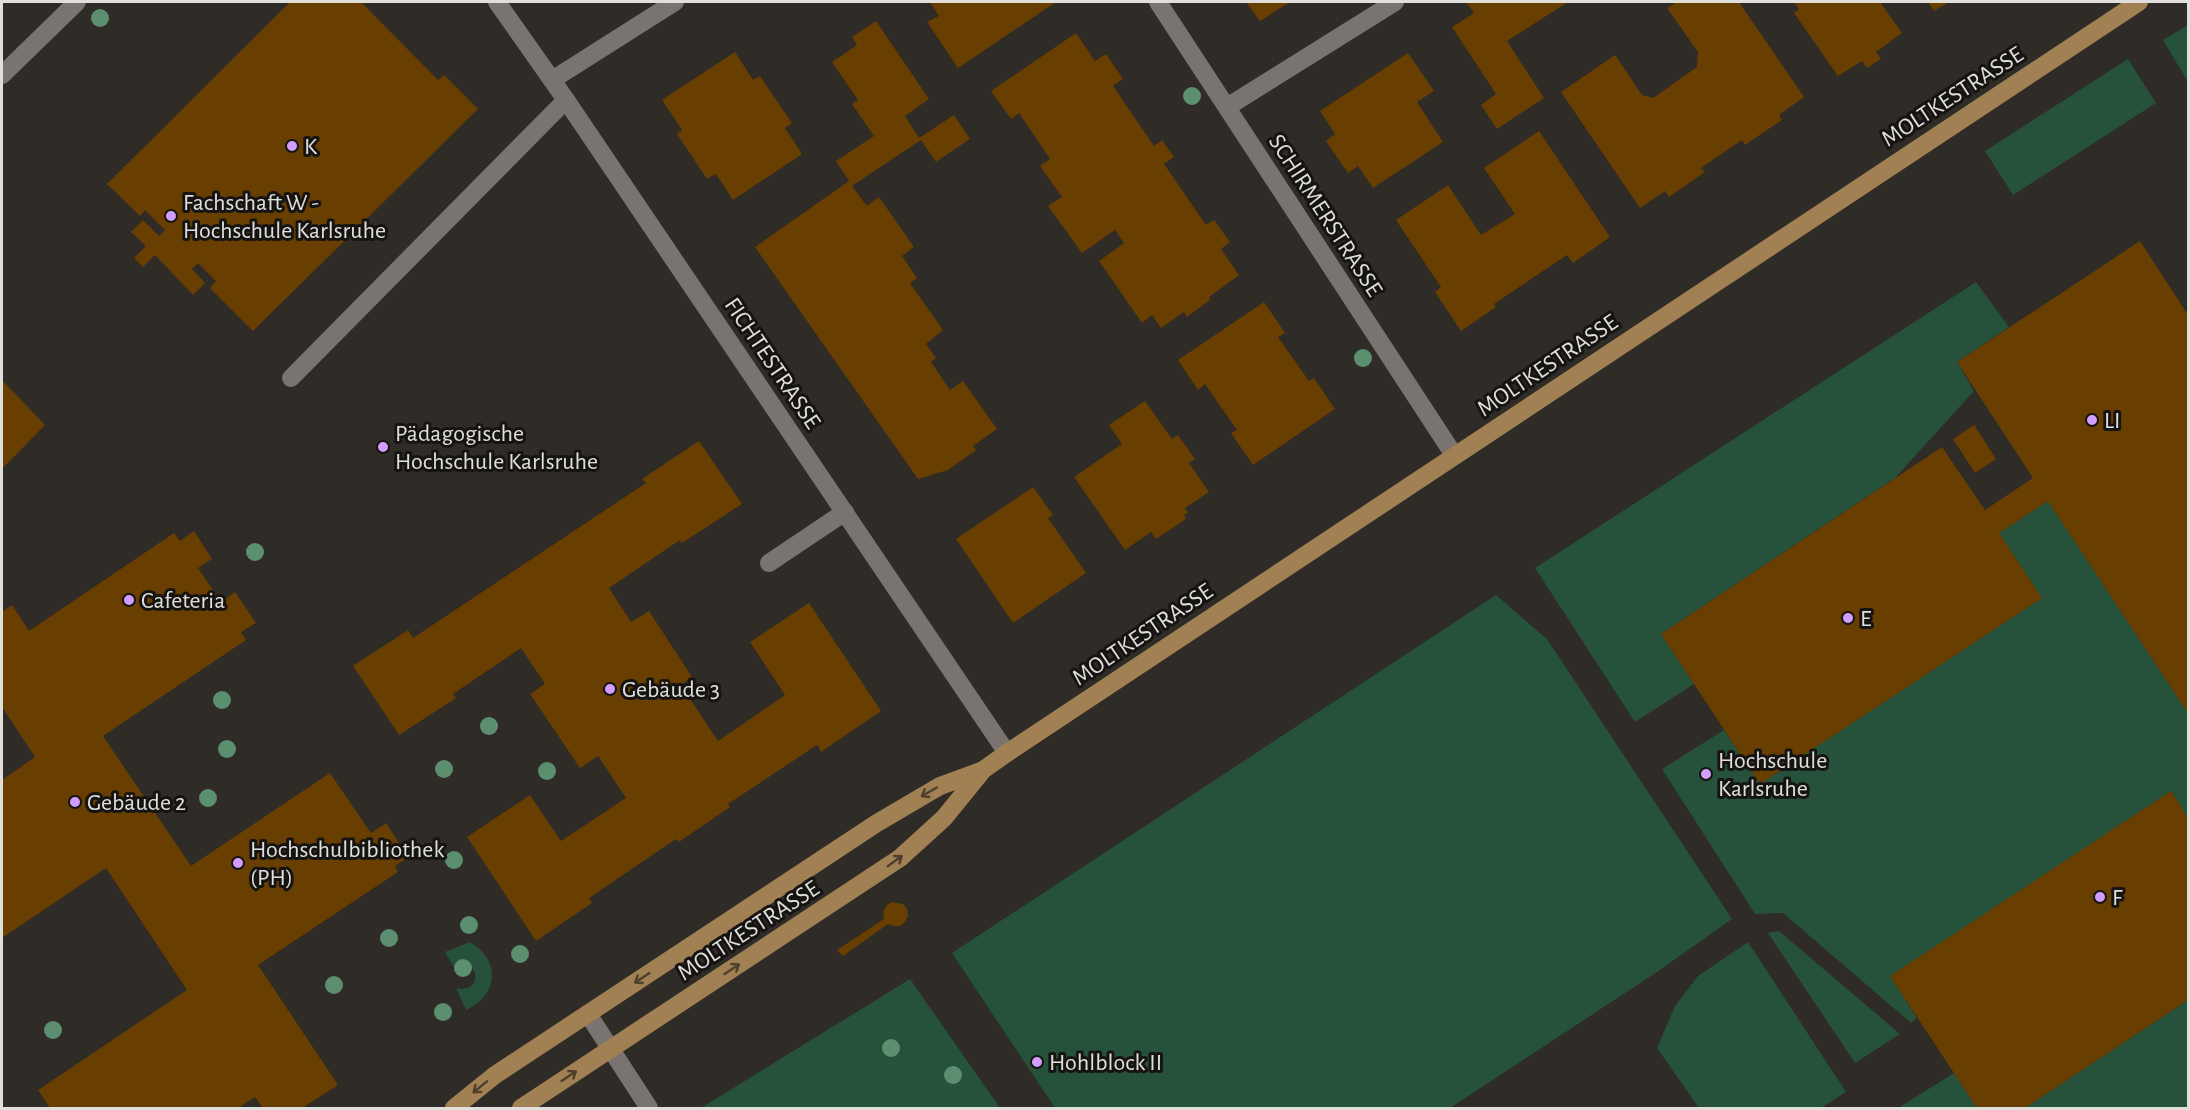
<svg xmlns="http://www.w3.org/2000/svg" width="2190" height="1110" font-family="'Alegreya Sans',sans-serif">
<rect width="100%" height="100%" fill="#2f2b27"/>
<g fill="#26513a">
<path d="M2188 25V82L2163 40Z"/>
<path d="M2128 59 2156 103 2013 195 1985 151Z"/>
<path d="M1976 282 2009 327 1957 362 1974 391 1895 478 1661 634 1694 684 1635 722 1535 568Z"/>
<path d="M2048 501 2188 713V818L2171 791 1891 977 1917 1018 1911 1023 1783 913 1755 914 1662 769 1724 730 1760 783 2042 598 1999 533Z"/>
<path d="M1496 595 1547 639 1732 919 1654 974 1450 1108H1055L952 953Z"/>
<path d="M1779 931 1900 1034 1855 1063 1768 933Z"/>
<path d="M470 942C501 960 499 995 466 1010L456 988C484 995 480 954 454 967L445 952Z"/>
<path d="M1748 942 1846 1092 1821 1108H1699L1657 1048 1675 1006 1698 976Z"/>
<path d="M910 979 1000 1108H701Z"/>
<path d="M2188 1000V1108H2025Z"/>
<path d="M1954 1073 1977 1108H1898Z"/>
</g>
<g fill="#683e01">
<path d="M290 2H365L363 4 438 80 444 75 478 109 253 331 210 288 216 281 198 263 192 269 205 283 193 295 155 255 143 267 134 258 146 246 131 232 143 220 159 236 165 230 145 210 140 216 107 184Z"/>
<path d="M930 2H1056L958 68 927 22 939 16Z"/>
<path d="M1246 2H1290L1260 21Z"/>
<path d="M1466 2H1568L1507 41 1544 98 1497 129 1481 105 1496 94 1452 27 1474 13Z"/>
<path d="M1677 2H1739L1804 97 1779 115 1782 120 1745 145 1742 140 1701 168 1705 172 1669 197 1665 191 1640 208 1561 92 1615 55 1642 95 1653 98 1697 67 1698 52 1667 8Z"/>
<path d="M1794 2H1880L1902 33 1876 52 1881 59 1867 68 1862 61 1838 76 1794 13 1799 9Z"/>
<path d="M1928 2H1949L1934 11Z"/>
<path d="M876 21 929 99 905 116 919 138 954 115 970 139 936 162 921 140 852 186 867 206 879 197 914 247 902 256 917 278 910 283 943 330 926 344 936 358 931 362 950 390 963 381 997 429 973 446 976 450 948 470 918 479 755 247 849 181 836 161 874 136 852 104 858 100 832 62 857 45 852 37Z"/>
<path d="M1076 33 1095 61 1106 54 1123 79 1113 86 1154 146 1162 140 1174 157 1164 164 1206 225 1214 220 1230 242 1221 249 1239 275 1209 297 1210 300 1187 317 1184 312 1161 328 1152 315 1142 323 1099 261 1124 243 1115 230 1082 253 1048 206 1062 197 1040 166 1050 159 1019 113 1011 119 991 91Z"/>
<path d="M735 52 753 80 760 76 792 123 785 128 802 154 733 200 716 174 707 179 677 134 682 130 662 100Z"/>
<path d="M1408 53 1434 91 1417 102 1443 142 1373 188 1358 166 1348 173 1326 141 1335 134 1320 111Z"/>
<path d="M1539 131 1610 237 1573 263 1567 255 1494 304 1496 307 1461 331 1435 292 1441 287 1396 220 1448 185 1481 235 1515 214 1484 168Z"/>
<path d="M2140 241 2188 315V713L2048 501 1999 533 2042 598 1760 784 1661 634 1942 447 1985 510 2033 478 1957 362Z"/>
<path d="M1264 302 1285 333 1278 337 1309 381 1314 378 1335 409 1253 465 1231 433 1237 430 1205 384 1198 390 1178 360Z"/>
<path d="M2 380 45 425 2 469Z"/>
<path d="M1145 401 1172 439 1178 435 1195 459 1189 463 1209 492 1185 508 1188 513 1184 515 1186 519 1156 539 1151 532 1125 550 1074 477 1122 444 1109 425Z"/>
<path d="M1974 425 1996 459 1975 473 1953 439Z"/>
<path d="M699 441 742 504 682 543 680 540 609 588 631 622 649 611 692 677 681 685 718 741 785 695 750 642 809 603 881 711 821 752 817 745 728 804 730 807 679 842 676 839 589 898 592 903 536 941 467 837 530 795 561 841 626 798 598 756 580 768 530 694 545 684 521 648 453 694 456 698 399 735 353 666 408 630 413 638 646 483 642 479Z"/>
<path d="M1033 487 1053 515 1048 518 1086 573 1013 623 956 539Z"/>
<path d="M194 531 212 559 198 568 221 602 235 592 256 623 241 632 246 640 103 736 191 866 330 773 371 833 386 823 408 857 395 866 398 872 258 965 338 1085 302 1108H263L255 1097 238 1108H50L38 1090 187 990 106 868 2 938V780L35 757 2 707V612L12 605 29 631 174 533 180 541Z"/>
<path d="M2171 791 2188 818V1000L2025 1108H1977L1890 976Z"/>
<path d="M891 902 903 904 907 909 908 916 905 922 900 926H893L888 924 843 956 837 950 884 919 883 912 886 906Z"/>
</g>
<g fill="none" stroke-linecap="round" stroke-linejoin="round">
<g stroke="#79746f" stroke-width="18">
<path d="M497 2 566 100 1007 753"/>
<path d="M1158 2 1454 455"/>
<path d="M2 75 77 2"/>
<path d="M552 80 675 2"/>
<path d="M1227 107 1395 2"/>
<path d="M291 378 566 100"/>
<path d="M769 563 845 512"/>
<path d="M588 1014 649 1108"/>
</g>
<g stroke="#a18053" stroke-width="18">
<path d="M454 1108 495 1075 877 823 940 786 981 771"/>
<path d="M521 1108 900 858 944 818 983 770 1007 753 2139 2"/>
</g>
</g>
<g fill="#5b8f70">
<circle cx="100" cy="18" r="9"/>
<circle cx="1192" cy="96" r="9"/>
<circle cx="1363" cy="358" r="9"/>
<circle cx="255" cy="552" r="9"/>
<circle cx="222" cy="700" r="9"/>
<circle cx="489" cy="726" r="9"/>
<circle cx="227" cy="749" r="9"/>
<circle cx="444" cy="769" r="9"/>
<circle cx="547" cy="771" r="9"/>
<circle cx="208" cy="798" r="9"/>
<circle cx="454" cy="860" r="9"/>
<circle cx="469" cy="925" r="9"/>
<circle cx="389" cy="938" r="9"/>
<circle cx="520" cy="954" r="9"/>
<circle cx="463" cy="968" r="9"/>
<circle cx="334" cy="985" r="9"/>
<circle cx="443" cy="1012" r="9"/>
<circle cx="53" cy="1030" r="9"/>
<circle cx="891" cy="1048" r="9"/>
<circle cx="953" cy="1075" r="9"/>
</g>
<defs><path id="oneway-shaft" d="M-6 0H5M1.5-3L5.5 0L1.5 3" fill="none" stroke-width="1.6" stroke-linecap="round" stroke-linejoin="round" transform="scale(1.5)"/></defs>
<g stroke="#4e3f2c">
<use href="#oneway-shaft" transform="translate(929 792) rotate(150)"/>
<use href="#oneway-shaft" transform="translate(895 861) rotate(-36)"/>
<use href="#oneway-shaft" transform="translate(732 969) rotate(-33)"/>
<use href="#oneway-shaft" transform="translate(642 978) rotate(146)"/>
<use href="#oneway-shaft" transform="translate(569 1076) rotate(-34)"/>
<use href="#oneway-shaft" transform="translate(480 1087) rotate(141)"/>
</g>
<g fill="#d19dfe" stroke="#161412" stroke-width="2">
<circle cx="292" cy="146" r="6"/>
<circle cx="171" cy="216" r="6"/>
<circle cx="2092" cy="420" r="6"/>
<circle cx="383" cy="447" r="6"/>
<circle cx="129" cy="600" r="6"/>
<circle cx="1848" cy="618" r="6"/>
<circle cx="610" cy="689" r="6"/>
<circle cx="1706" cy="774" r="6"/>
<circle cx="75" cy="802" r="6"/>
<circle cx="238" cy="863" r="6"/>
<circle cx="2100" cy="897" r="6"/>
<circle cx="1037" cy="1062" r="6"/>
</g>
<g text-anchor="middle" stroke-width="6" stroke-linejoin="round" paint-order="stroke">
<g font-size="24" fill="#e1dfdc" stroke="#161412">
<text transform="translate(1952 96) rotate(-33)" y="8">MOLTKESTRASSE</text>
<text transform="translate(1326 215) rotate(57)" y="8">SCHIRMERSTRASSE</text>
<text transform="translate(773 363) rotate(56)" y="8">FICHTESTRASSE</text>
<text transform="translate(1547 365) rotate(-34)" y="8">MOLTKESTRASSE</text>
<text transform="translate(1142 634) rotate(-34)" y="8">MOLTKESTRASSE</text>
<text transform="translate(748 930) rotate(-33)" y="8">MOLTKESTRASSE</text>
</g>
<g font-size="24" fill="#e1dfdc" stroke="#161412" text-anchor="start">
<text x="304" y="154">K</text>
<text x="183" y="210">Fachschaft W -<tspan x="183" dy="28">Hochschule Karlsruhe</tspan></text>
<text x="2104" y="428">LI</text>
<text x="395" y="441">Pädagogische<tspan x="395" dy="28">Hochschule Karlsruhe</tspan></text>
<text x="141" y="608">Cafeteria</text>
<text x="1860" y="626">E</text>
<text x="622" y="697">Gebäude 3</text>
<text x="1718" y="768">Hochschule<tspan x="1718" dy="28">Karlsruhe</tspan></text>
<text x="87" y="810">Gebäude 2</text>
<text x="250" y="857">Hochschulbibliothek<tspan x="250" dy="28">(PH)</tspan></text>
<text x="2112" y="905">F</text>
<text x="1049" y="1070">Hohlblock II</text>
</g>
</g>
<rect width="2190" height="1110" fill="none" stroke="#e1dfdc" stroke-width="6"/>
</svg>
